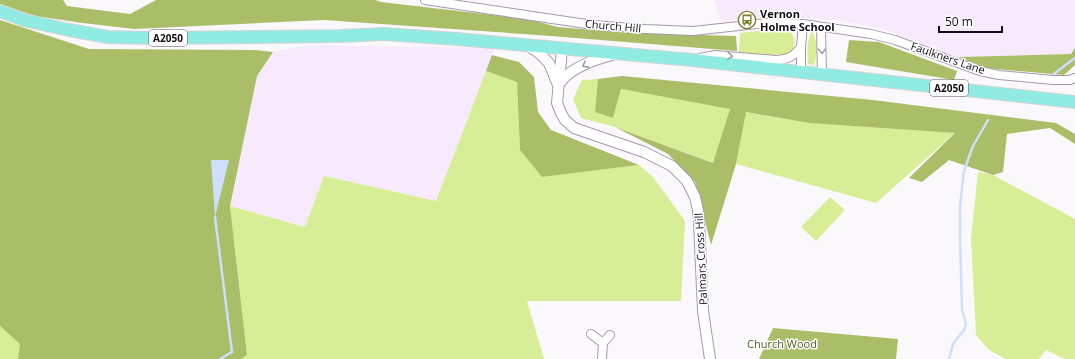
<svg xmlns="http://www.w3.org/2000/svg" width="1075" height="359" font-family="'Open Sans',sans-serif">
<rect width="100%" height="100%" fill="#fbf8fc"/>
<g fill="#f7eafc">
<path d="M714 0H1075V48L1071 54 959 57 883 29 834 20 810 18 767 17 721 20Z"/>
<path d="M308 45 495 48 436 201 324 176 305 227 230 206 257 76 273 52Z"/>
</g>
<g fill="#d8ee96">
<path d="M783 28C799 33 799 54 781 56 769 57 751 54 739 53L740 33Z"/>
<path d="M811 32H813C818 46 818 51 814 65L808 64C807 52 807 43 811 32Z"/>
<path d="M486 71 517 82 520 150 542 177 639 165 653 177 685 221 681 301H527L544 359H241L247 355 230 206 305 227 324 176 436 201Z"/>
<path d="M598 79 595 112 613 118 621 89 730 109 714 163 615 127 581 118 573 99 582 80Z"/>
<path d="M745 112 809 123 955 133 876 203 736 164Z"/>
<path d="M978 172 993 175 1075 219V359H1065L1046 350 1039 359H1006L989 350 976 335 971 238Z"/>
<path d="M830 197 845 210 816 241 801 227Z"/>
<path d="M0 326 21 344 18 359H0Z"/>
</g>
<g fill="#a9be67">
<path d="M0 0H63L67 6 130 14 156 0H375L381 2 527 19 558 27 630 33 736 36 737 51 551 36 324 20 134 29 83 23 35 16 0 4Z"/>
<path d="M0 20 89 49 255 50 273 52 257 76 230 206 247 355 241 359H18L20 344 0 326Z"/>
<path d="M849 40 879 42 957 71 954 80 846 62Z"/>
<path d="M1075 48V65L1064 75 984 68 959 57 1071 54Z"/>
<path d="M492 55 519 62 534 77 538 112 551 130 639 165 542 177 520 150 517 82 486 71Z"/>
<path d="M622 76 873 100 1056 123 1075 134V144L1050 128 1007 134 1003 172 993 175 949 160 922 182 909 178 955 133 809 123 746 112 736 164 711 245 695 182 668 154 615 127 713 163 730 109 621 89 613 118 595 112 598 79Z"/>
<path d="M773 328 898 339 896 359H759Z"/>
</g>
<path fill="#cddffd" d="M211 160H229L215 217Z"/>
<g fill="none" stroke-linecap="round" stroke-linejoin="round">
<g stroke="#cddffd" stroke-width="2.5">
<path d="M1051 76 1075 58"/>
<path d="M215 217 232 352 220 359"/>
<path d="M949 359 953 344 964 330 966 324 962 309 960 237V206L964 171 973 146 988 120"/>
</g>
<defs>
<g id="minor">
<path d="M425 0 593 25 645 29 693 31 767 23H786L803 24 871 34 895 40 980 71 999 75 1053 80H1070L1075 78"/>
<path d="M821 27 822 75"/>
<path d="M700 58 715 55 776 60C789 59 793 57 801 47"/>
<path d="M801 72V47L803 24"/>
<path d="M591 334 603 343 610 335"/>
<path d="M602 359 603 343"/>
</g>
<g id="tertiary">
<path d="M527 45 539 53 549 63 558 85C561 82 563 78 566 76 580 64 598 59 615 54"/>
<path d="M562 49 557 103 561 113 565 120 574 128 644 152 672 166 687 181 695 197 698 210 699 222 703 311 710 359"/>
</g>
<path id="primary" d="M0 11 24 20 69 30 108 37 152 38 340 36 384 34 457 39 692 60 1075 102"/>
</defs>
<use href="#minor" stroke="#a797ae" stroke-width="10"/>
<use href="#tertiary" stroke="#a797ae" stroke-width="12"/>
<use href="#primary" stroke="#d5d4d5" stroke-width="14"/>
<use href="#minor" stroke="#fff" stroke-width="8"/>
<use href="#tertiary" stroke="#fff" stroke-width="10"/>
<use href="#primary" stroke="#90ece3" stroke-width="12"/>
</g>
<defs><path id="oneway-chevron" d="M-2-3.5L2.5 0L-2 3.5" fill="none" stroke-width="1.6" stroke-linecap="round" stroke-linejoin="round"/></defs>
<g stroke="#a19fa2">
<use href="#oneway-chevron" transform="translate(822 51) rotate(89)"/>
<use href="#oneway-chevron" transform="translate(730 56) rotate(5)"/>
<use href="#oneway-chevron" transform="translate(585 65) rotate(152)"/>
</g>
<defs>
<symbol id="bus-ring" viewBox="-11 -11 22 22"><circle r="9.5" fill="#fff" stroke="#79812c" stroke-width="1.5"/><path d="M-5-6H5V4H4V6H2V4H-2V6H-4V4H-5ZM-3.5-4V0h7V-4ZM-3.5 1.2v1.5H-2V1.2ZM2 1.2v1.5H3.5V1.2Z" fill="#79812c"/></symbol>
</defs>
<g fill-rule="evenodd">
<use href="#bus-ring" x="737" y="10" width="20" height="20"/>
</g>
<g text-anchor="middle" stroke-width="3" stroke-linejoin="round" paint-order="stroke">
<g fill="#fff" stroke="#5a565c" stroke-width="1">
<rect x="149" y="30" width="38" height="16" rx="3"/>
<rect x="930" y="80" width="38" height="16" rx="3"/>
</g>
<g font-size="10" font-weight="bold" fill="#130e16">
<text x="168" y="42">A2050</text>
<text x="949" y="92">A2050</text>
</g>
<g font-size="11" font-weight="bold" fill="#130e16" stroke="#fff" text-anchor="start">
<text x="760" y="18">Vernon<tspan x="760" dy="13">Holme School</tspan></text>
</g>
<g font-size="11" fill="#130e16" stroke="#fff">
<text transform="translate(613 26) rotate(5)" y="4">Church Hill</text>
<text transform="translate(948 58) rotate(19)" y="4">Faulkners Lane</text>
<text transform="translate(701 259) rotate(-93)" y="4">Palmars Cross Hill</text>
</g>
<g font-size="11" fill="#4f5c1e" stroke="#fff">
<text x="782" y="348">Church Wood</text>
</g>
</g>
<path d="M939 26v6h63v-6" fill="none" stroke="#130e16" stroke-width="2"/>
<text x="945" y="26" font-size="12" fill="#130e16" stroke="#ffffff" stroke-width="3" paint-order="stroke">50 m</text>
</svg>
